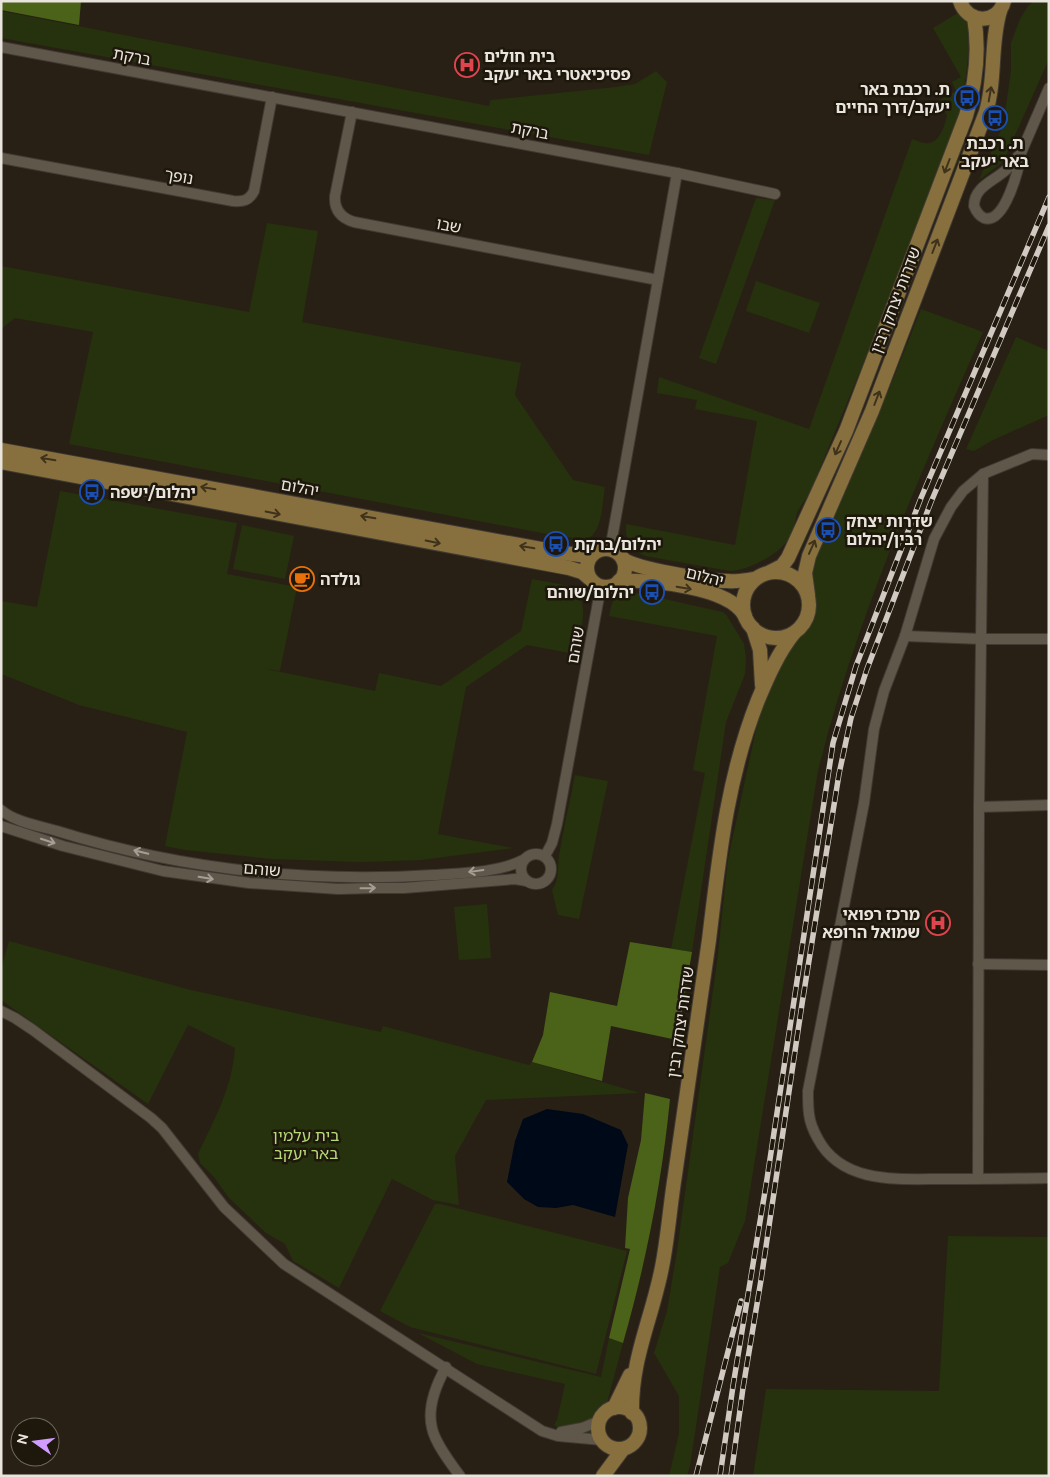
<svg xmlns="http://www.w3.org/2000/svg" width="1050" height="1477" font-family="Ubuntu,'Noto Sans Hebrew',sans-serif">
<rect width="100%" height="100%" fill="#282015"/>
<g fill="#26320d">
<path d="M1034 1H1049V59L1003 162 979 180 1001 130 1005 113 1011 71V43L1020 19 1028 6Z"/>
<path d="M1 11 489 106 491 100 616 87 635 84 656 71 667 82 649 155 1 38Z"/>
<path d="M956 14H963L969 21C972 113 932 198 897 282 868 353 838 423 810 493 806 499 800 506 797 513 795 519 795 526 793 532 785 552 750 570 730 571L645 556C631 549 625 541 626 524L735 545 757 421 695 409 697 400 657 393 659 377 809 429 912 139C916 140 921 143 925 143 939 145 945 126 947 115L938 101 956 91 952 82 961 77 933 28Z"/>
<path d="M756 198 775 200 716 364 699 358Z"/>
<path d="M267 223 318 231 302 322 521 363 515 395 573 480 605 487C602 504 603 532 586 540L542 533 69 444 93 332 15 318 1 329V266L249 312Z"/>
<path d="M756 281 820 303 809 333 746 311Z"/>
<path d="M921 309 983 332C920 475 856 618 818 771L745 1221 728 1263 720 1267 690 1466 687 1476H669L679 1433V1396L654 1353 667 1311 677 1251 717 962 728 859 762 702 777 665 808 628 813 601 810 578 815 554 845 493 894 377Z"/>
<path d="M1016 337 1049 351V415L993 440 974 451 966 449Z"/>
<path d="M60 491 237 523 227 574 297 587 280 671 261 668 375 691 379 673 441 686 521 631 532 579 570 586C593 602 580 631 575 654L527 645 466 687 438 834 513 848 421 860 361 862 272 859 185 850 165 846 187 732 79 705 1 674V601L37 607Z"/>
<path d="M242 525 294 536 285 579 233 569Z"/>
<path d="M623 592 642 594 723 612 727 616 744 644 746 658 745 674 726 722 692 952 671 949 705 773 693 770 717 636 609 616C612 606 612 595 623 592Z"/>
<path d="M575 775 608 781 579 919 558 915 552 890C560 879 557 868 559 856 563 829 570 802 575 775Z"/>
<path d="M487 904 491 958 459 960 454 907Z"/>
<path d="M9 941 191 990 381 1032 383 1026 529 1065 532 1062 640 1093 486 1100 455 1156 459 1205 433 1200 392 1179 339 1288 293 1261 285 1244 266 1233 229 1198 214 1177 200 1163 198 1154C215 1118 232 1088 235 1048L188 1025 148 1104 1 1000V969Z"/>
<path d="M435 1204H440L627 1251 596 1374 410 1327 380 1311Z"/>
<path d="M948 1236 1049 1237V1476H753L766 1389 939 1391Z"/>
<path d="M418 1333 601 1377 609 1338 623 1343 596 1444 570 1435 554 1425 557 1420 565 1384 477 1364Z"/>
</g>
<g fill="#4b6318">
<path d="M1 1H81L79 25 1 10Z"/>
<path d="M630 942 692 952 677 1040 611 1026 602 1081 532 1062 543 1035 550 992 617 1006Z"/>
<path d="M645 1093 670 1099C662 1181 646 1263 623 1343L609 1338 630 1249 625 1248 628 1198 641 1140Z"/>
</g>
<path fill="#000918" d="M547 1109 583 1114 621 1130 628 1145 615 1217 573 1205 556 1208 538 1207 524 1199 507 1182 515 1141 523 1119Z"/>
<g fill="none" stroke-linecap="round" stroke-linejoin="round">
<defs>
<g id="street">
<path d="M1 47 677 173 610 550"/>
<path d="M352 112 335 196C334 210 341 218 354 222L658 280"/>
<path d="M1021 153C1019 168 1005 225 984 218 979 216 976 211 974 206 974 186 995 181 1007 169 1012 164 1016 158 1021 153Z"/>
<path d="M1021 153 1049 88"/>
<path d="M1 158 233 201C242 202 249 201 254 191L272 97"/>
<path d="M677 173 775 194"/>
<path d="M1049 455 1032 454 983 474 963 491 951 507 934 539 905 636 884 691 874 729 864 803 808 1091C808 1099 808 1107 809 1114 810 1123 814 1132 818 1139 842 1184 898 1179 942 1179 977 1179 1013 1179 1049 1178"/>
<path d="M905 636 982 639H1049"/>
<path d="M979 807 1049 805"/>
<path d="M1 810C15 822 40 826 57 831 179 869 307 883 434 875 462 873 498 873 523 860"/>
<path d="M1 826 63 846 163 871 249 883 338 889 377 888H404L515 879 527 881"/>
<circle cx="536" cy="869" r="15"/>
<path d="M545 856 552 843 557 824 601 586"/>
<path d="M978 964 1049 965"/>
<path d="M1 1011 15 1018 33 1030 151 1118 162 1128 224 1207 284 1264 542 1431 558 1436 602 1440"/>
<path d="M978 1179 979 807 983 474"/>
<path d="M446 1367C436 1385 427 1408 432 1428 435 1443 451 1464 460 1476"/>
<path d="M561 1432 582 1428 599 1421"/>
</g>
<g id="secondary">
<path d="M960 1C967 24 998 25 1004 1"/>
<path d="M1 450 563 553 580 555 593 554"/>
<path d="M1 462 569 568 582 572 589 578"/>
<circle cx="606" cy="568" r="19"/>
<path d="M623 559C636 569 709 581 728 581 737 582 746 580 755 579"/>
<circle cx="776" cy="605" r="33"/>
<path d="M770 572 782 566 788 558 846 431 966 116C976 83 980 52 974 17"/>
<path d="M619 581C650 580 729 586 745 616"/>
<path d="M808 595 805 573 809 556 872 411 986 112C996 79 990 44 1000 11"/>
<path d="M753 628 760 650 762 685"/>
<circle cx="619" cy="1428" r="21"/>
<path d="M614 1408 630 1375"/>
<path d="M632 1413C631 1358 652 1319 662 1267 668 1237 670 1206 675 1175 686 1097 698 1019 709 940 719 857 727 778 758 700 768 676 778 653 794 633"/>
<path d="M603 1476 623 1449"/>
</g>
</defs>
<use href="#street" stroke="#413a32" stroke-width="12"/>
<use href="#secondary" stroke="#413a32" stroke-width="16"/>
<use href="#street" stroke="#60574b" stroke-width="10"/>
<use href="#secondary" stroke="#88703e" stroke-width="14"/>
<defs>
<g id="rail">
<path d="M696 1476 741 1301"/>
<path d="M720 1476 733 1386 767 1179 833 743 856 666 921 498 1049 197"/>
<path d="M731 1476 743 1388 761 1280 802 1004 839 774 851 718 867 669 931 502 1049 226"/>
</g>
</defs>
<use href="#rail" stroke="#d0cac3" stroke-width="5.5"/>
<use href="#rail" stroke="#1e170c" stroke-width="4" stroke-dasharray="11" stroke-linecap="butt"/>
</g>
<defs><path id="oneway-shaft" d="M-6 0H5M1.5-3L5.5 0L1.5 3" fill="none" stroke-width="1.6" stroke-linecap="round" stroke-linejoin="round" transform="scale(1.25)"/></defs>
<g stroke="#3e321b">
<use href="#oneway-shaft" transform="translate(990 94) rotate(-80)"/>
<use href="#oneway-shaft" transform="translate(947 166) rotate(111)"/>
<use href="#oneway-shaft" transform="translate(935 246) rotate(-69)"/>
<use href="#oneway-shaft" transform="translate(877 398) rotate(-69)"/>
<use href="#oneway-shaft" transform="translate(838 448) rotate(114)"/>
<use href="#oneway-shaft" transform="translate(48 459) rotate(-170)"/>
<use href="#oneway-shaft" transform="translate(208 488) rotate(-170)"/>
<use href="#oneway-shaft" transform="translate(273 513) rotate(11)"/>
<use href="#oneway-shaft" transform="translate(368 517) rotate(-170)"/>
<use href="#oneway-shaft" transform="translate(433 542) rotate(11)"/>
<use href="#oneway-shaft" transform="translate(527 547) rotate(-170)"/>
<use href="#oneway-shaft" transform="translate(812 547) rotate(-66)"/>
<use href="#oneway-shaft" transform="translate(684 588) rotate(10)"/>
</g>
<g stroke="#a49e94">
<use href="#oneway-shaft" transform="translate(48 841) rotate(18)"/>
<use href="#oneway-shaft" transform="translate(141 852) rotate(-167)"/>
<use href="#oneway-shaft" transform="translate(476 871) rotate(172)"/>
<use href="#oneway-shaft" transform="translate(206 878) rotate(9)"/>
<use href="#oneway-shaft" transform="translate(368 888) rotate(-1)"/>
</g>
<defs>
<symbol id="hospital-ring" viewBox="-11 -11 22 22"><circle r="9.5" fill="#1e170c" stroke="#e0444e" stroke-width="1.5"/><path d="M-5-5h3v3.5h4V-5h3V5h-3V1.5h-4V5h-3Z" fill="#e0444e"/></symbol>
<symbol id="bus-ring" viewBox="-11 -11 22 22"><circle r="9.5" fill="#1e170c" stroke="#1a4fb4" stroke-width="1.5"/><path d="M-5-6H5V4H4V6H2V4H-2V6H-4V4H-5ZM-3.5-4V0h7V-4ZM-3.5 1.2v1.5H-2V1.2ZM2 1.2v1.5H3.5V1.2Z" fill="#1a4fb4"/></symbol>
<symbol id="cafe-ring" viewBox="-11 -11 22 22"><circle r="9.5" fill="#1e170c" stroke="#e8710a" stroke-width="1.5"/><path d="M-5.5-4.5H6V0H3Q3 3.5 0 3.5H-2.5Q-5.5 3.5-5.5 0ZM3-3.2v2h1.7v-2ZM-6 4.5H4V6H-6Z" fill="#e8710a"/></symbol>
</defs>
<g fill-rule="evenodd">
<use href="#hospital-ring" x="453" y="51" width="28" height="28"/>
<use href="#bus-ring" x="953" y="84" width="28" height="28"/>
<use href="#bus-ring" x="981" y="104" width="28" height="28"/>
<use href="#bus-ring" x="78" y="478" width="28" height="28"/>
<use href="#bus-ring" x="814" y="516" width="28" height="28"/>
<use href="#bus-ring" x="542" y="530" width="28" height="28"/>
<use href="#cafe-ring" x="288" y="565" width="28" height="28"/>
<use href="#bus-ring" x="638" y="578" width="28" height="28"/>
<use href="#hospital-ring" x="924" y="909" width="28" height="28"/>
</g>
<g text-anchor="middle" stroke-width="5" stroke-linejoin="round" paint-order="stroke">
<g font-size="16" fill="#e9e4dd" stroke="#1e170c">
<text transform="translate(132 56) rotate(10)" y="6">ברקת</text>
<text transform="translate(530 130) rotate(10)" y="6">ברקת</text>
<text transform="translate(179 176) rotate(10)" y="6">נופך</text>
<text transform="translate(449 225) rotate(11)" y="6">שבו</text>
<text transform="translate(895 300) rotate(-69)" y="6">שדרות יצחק רבין</text>
<text transform="translate(300 487) rotate(10)" y="6">יהלום</text>
<text transform="translate(705 576) rotate(14)" y="6">יהלום</text>
<text transform="translate(575 645) rotate(-80)" y="6">שוהם</text>
<text transform="translate(262 869) rotate(5)" y="6">שוהם</text>
<text transform="translate(680 1022) rotate(-82)" y="6">שדרות יצחק רבין</text>
</g>
<g font-size="16" font-weight="bold" fill="#e9e4dd" stroke="#1e170c" text-anchor="start">
<text x="484" y="62">בית חולים<tspan x="484" dy="18">פסיכיאטרי באר יעקב</tspan></text>
<text x="950" y="95" text-anchor="end">ת. רכבת באר<tspan x="950" dy="18">יעקב/דרך החיים</tspan></text>
<text x="995" y="149" text-anchor="middle">ת. רכבת<tspan x="995" dy="18">באר יעקב</tspan></text>
<text x="110" y="498">יהלום/ישפה</text>
<text x="846" y="527">שדרות יצחק<tspan x="846" dy="18">רבין/יהלום</tspan></text>
<text x="574" y="550">יהלום/ברקת</text>
<text x="320" y="585">גולדה</text>
<text x="634" y="598" text-anchor="end">יהלום/שוהם</text>
<text x="920" y="920" text-anchor="end">מרכז רפואי<tspan x="920" dy="18">שמואל הרופא</tspan></text>
</g>
<g font-size="16" fill="#b6da77" stroke="#1e170c">
<text x="306" y="1141">בית עלמין<tspan x="306" dy="18">באר יעקב</tspan></text>
</g>
</g>
<rect width="1050" height="1477" fill="none" stroke="#e9e4dd" stroke-width="5"/>
<g transform="translate(35 1442) rotate(284)"><circle r="24" fill="#1e170c" stroke="#6f6960"/>
<path d="M0-4L9 19L0 12L-9 19Z" fill="#d09dff"/>
<text y="-8" font-size="14" font-weight="bold" text-anchor="middle" fill="#e9e4dd">N</text>
</g>
</svg>
